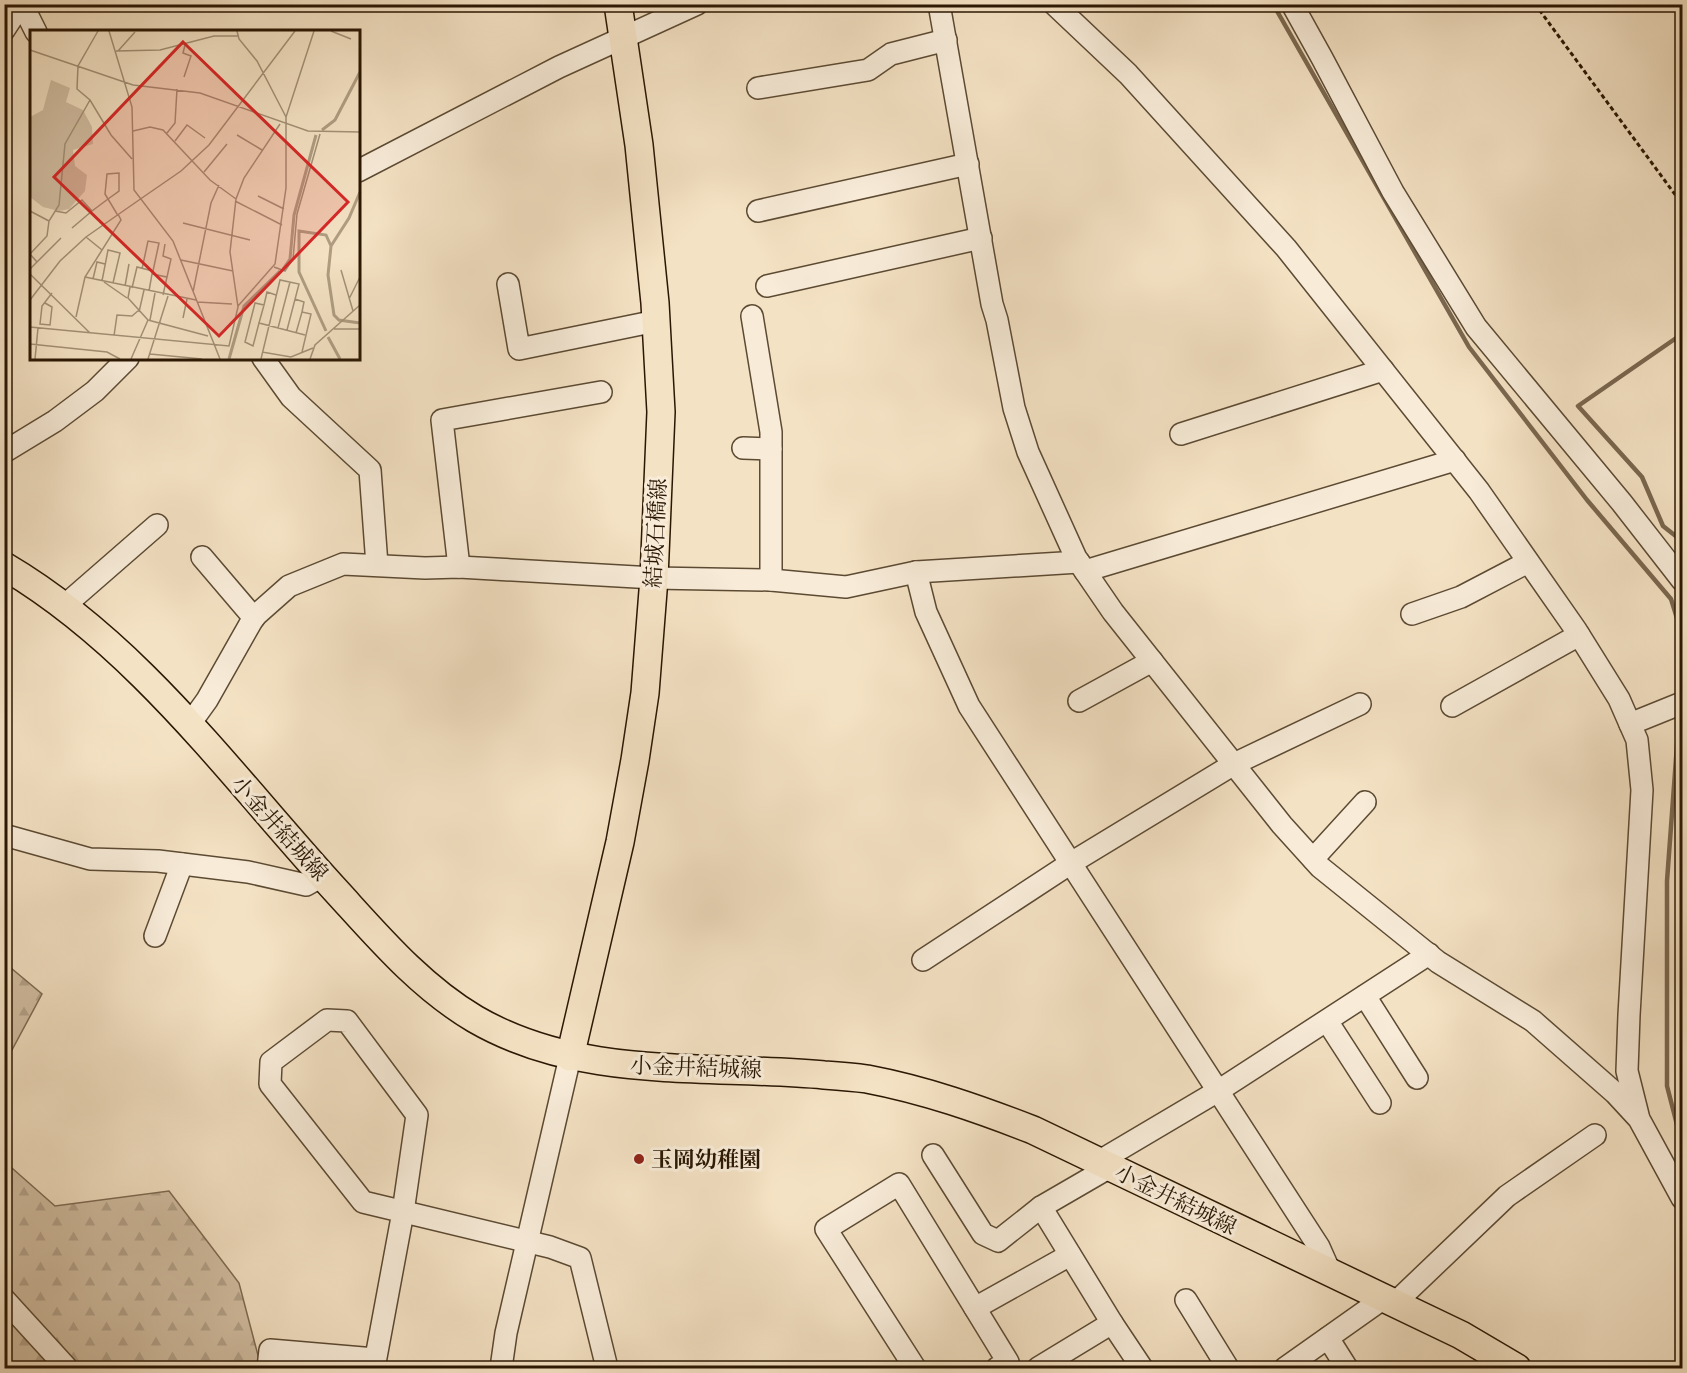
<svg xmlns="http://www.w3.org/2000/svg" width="1687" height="1373" font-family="'Gentium Book Plus','Noto Serif JP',serif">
<defs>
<pattern id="forest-firs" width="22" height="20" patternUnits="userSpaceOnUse" patternTransform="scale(1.5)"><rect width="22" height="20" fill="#d2bfa3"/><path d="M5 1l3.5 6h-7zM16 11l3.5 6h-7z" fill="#b4a38b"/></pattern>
</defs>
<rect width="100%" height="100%" fill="#f4e2c4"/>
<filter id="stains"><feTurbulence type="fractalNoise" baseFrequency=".00333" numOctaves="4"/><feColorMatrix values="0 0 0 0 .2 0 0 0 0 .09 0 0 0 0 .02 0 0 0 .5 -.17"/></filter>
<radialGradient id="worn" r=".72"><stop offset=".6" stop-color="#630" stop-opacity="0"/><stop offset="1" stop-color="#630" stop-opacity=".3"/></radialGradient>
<g fill="url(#forest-firs)" stroke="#7e6b53" stroke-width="1.5">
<path d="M5 963 42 994 5 1063Z"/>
<path d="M4 1161 55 1206 169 1191 239 1283 260 1363 259 1368H5Z"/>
</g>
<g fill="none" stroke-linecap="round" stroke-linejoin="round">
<g stroke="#7a674f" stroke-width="4.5">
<path d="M1273 4 1469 347 1587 500 1671 599 1682 634"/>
<path d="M1682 334 1578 406 1642 477 1663 526 1682 541"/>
<path d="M1681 689 1682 670"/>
<path d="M1679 718 1667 881V1086L1682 1144"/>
</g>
<defs>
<g id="minor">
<path d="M22 4 36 32"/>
<path d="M939 4 992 304 997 320 1014 408 1028 452 1076 558 1113 612 1282 825 1320 867 1438 962 1533 1021 1615 1093 1639 1119 1682 1198"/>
<path d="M1054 4 1128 74 1286 248 1479 491 1576 630 1619 699 1637 740 1642 790 1629 1015 1627 1071 1638 1115"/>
<path d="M1292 4 1322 58 1393 192 1476 327 1622 503 1682 580"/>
<path d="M4 30 21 4"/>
<path d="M758 88 868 70 891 54 946 40"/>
<path d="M358 171 559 67 697 4"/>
<path d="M758 211 968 164"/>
<path d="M508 284 519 349 656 321"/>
<path d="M767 286 981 238"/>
<path d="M752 316 771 432V580"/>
<path d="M263 358 291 397 370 470 377 565"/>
<path d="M1181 434 1383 370"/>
<path d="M743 448 771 449"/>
<path d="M4 452 55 421 95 391 128 358"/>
<path d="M202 557 254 618"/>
<path d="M459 567 442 420 601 392"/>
<path d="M1085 571 1455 460"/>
<path d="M916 572 926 612 969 706 1319 1247 1331 1274"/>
<path d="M64 606 157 525"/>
<path d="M1412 614 1461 597 1528 562"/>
<path d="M1079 701 1152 661"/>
<path d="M1452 706 1579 635"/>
<path d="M1630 724 1682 703"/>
<path d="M189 725 207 700 254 617 289 586 343 564 425 568 459 567 654 578 771 580 846 587 916 572 1079 562"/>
<path d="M4 835 90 859 158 861 248 872 306 885 322 876"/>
<path d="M1313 859 1365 802"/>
<path d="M155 936 182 864"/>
<path d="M923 960 1071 863 1234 764 1360 704"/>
<path d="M1365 996 1417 1078"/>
<path d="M1327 1021 1380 1103"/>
<path d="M933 1155 983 1234 998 1241 1041 1207 1110 1167"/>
<path d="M1098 1162 1218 1091 1429 954"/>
<path d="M4 1299 67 1368"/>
<path d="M1186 1300 1228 1368"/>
<path d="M1395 1303 1507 1196 1595 1135"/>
<path d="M975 1308 1070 1255"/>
<path d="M1112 1323 1142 1368"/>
<path d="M1328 1338 1347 1368"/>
<path d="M268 1368 270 1350 375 1359"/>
<path d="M374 1368 403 1212 417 1115 347 1021 327 1020 271 1062 270 1084 363 1202 550 1247 580 1258 607 1368"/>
<path d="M501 1368 506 1333 570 1057"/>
<path d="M915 1368 826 1229 899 1184 1008 1362 997 1368"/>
<path d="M1038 1368 1112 1323 1041 1207"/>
<path d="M1285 1368 1384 1298"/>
</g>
<g id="major">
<path d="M4 566C140 646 234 780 339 894 380 939 421 987 475 1019 582 1081 706 1064 824 1075 839 1076 853 1077 867 1079 925 1090 979 1109 1033 1130L1461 1335 1517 1368"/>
<path d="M570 1057 620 842 635 760 645 693 654 578 661 412 655 303 639 145 618 4"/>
</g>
</defs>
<use href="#minor" stroke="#5c4a33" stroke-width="24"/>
<use href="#major" stroke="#2a1703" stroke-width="30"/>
<path stroke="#2a1703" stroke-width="3" stroke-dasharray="4.5 3" stroke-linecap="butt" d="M1535 4 1682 204"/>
<use href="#minor" stroke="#f8ecd9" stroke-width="21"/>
<use href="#major" stroke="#f4e2c4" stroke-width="27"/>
</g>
<circle fill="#8f2418" stroke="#f8ecd9" stroke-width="2" cx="639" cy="1159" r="6"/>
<g text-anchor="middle" stroke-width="6" stroke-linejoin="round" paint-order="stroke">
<g font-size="22" fill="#2a1703" stroke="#f8ecd9">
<text transform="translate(655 533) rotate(-87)" y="8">結城石橋線</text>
<text transform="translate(280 828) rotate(48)" y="8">小金井結城線</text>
<text transform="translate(696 1067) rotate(2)" y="8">小金井結城線</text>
<text transform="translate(1176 1199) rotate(26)" y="8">小金井結城線</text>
</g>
<g font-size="22" font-weight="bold" fill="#2a1703" stroke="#f8ecd9" text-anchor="start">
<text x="651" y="1167">玉岡幼稚園</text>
</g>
</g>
<g transform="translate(30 30)">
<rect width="330" height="330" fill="#f4e2c4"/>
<path d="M21 50 40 58 36 72 53 80 62 97 63 114 43 120 45 136 57 145 55 161 39 179 29 181 13 177 0 167V87L13 80Z" fill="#d2bfa3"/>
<path fill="none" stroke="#af9d82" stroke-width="3" d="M292 100 305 90 330 42M330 162 319 188 301 216 298 245 304 285 309 290 330 293M253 239 260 229 264 185 286 105M296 301 269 242V201L296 205 301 216M298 307 310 329M199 329 214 276 250 241"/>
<path fill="none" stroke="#a39177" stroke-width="1.5" d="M68 1 48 36 47 59 60 70 81 105 102 129M79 1 102 77 104 160 143 211 190 329M207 1 209 9 227 31 256 87M301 1 321 9M0 20 103 55 170 63 278 101 330 102M86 21 130 20 184 6H208M88 21 105 2M154 47 161 26 153 23 155 15M103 101 120 97 133 100 180 150 206 169M137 103 145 93 147 59M207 105 232 120M145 111 157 95 175 108M174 142 197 114M228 166 254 179M109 170 151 141 179 115 265 1M205 171 252 195M0 181 19 191M25 181 36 183 52 170 62 181M153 193 220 210M42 198 62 181 78 169 89 161V143L77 144 75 164 87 184 89 186 91 190 55 247 46 287M56 207 72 220M151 230 203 241M7 232 31 208M244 237 255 241 263 229 267 184 290 104M0 239 7 232 0 224 17 206 19 191 29 175 35 114 60 70M311 240 323 281M0 244 60 303M55 247 166 270M63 249 67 232 75 234M72 251 78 220 90 223 83 253M74 252 97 268M95 256 99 234M100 257 98 268 118 290 178 306M102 258 107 237 123 241 129 213 118 211 112 239M119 261 122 244 137 247 141 229 133 226 135 214M163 262 181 173 189 155M133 265 137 247M246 265 237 262 234 275 225 273 215 312 223 316 229 293 275 305M265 269 274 272 272 282 281 284 272 322M319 269 330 247M0 270 30 231 56 207 109 170M167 272 202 274M15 273 22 277 20 295 10 294 12 276 22 263M208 276 245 234 256 158V87L284 1M109 282 114 260M153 288 157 269M120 290 125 263M229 293 234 275M0 297 199 316 208 277 200 222 206 169 214 148 250 94M248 298 260 252M304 299H330M266 303 272 282M84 306 87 285 102 286 109 280M0 314 77 322 90 329M232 322 261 327 283 318M120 324 172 329M5 329 8 298M101 329 118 290M118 329 138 266M231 329 250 250 269 254 257 300M280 329 285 315 330 275"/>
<path fill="#d62828" fill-opacity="0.15" stroke="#d62828" stroke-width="3" d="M153 12 318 172 189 306 24 147Z"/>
<rect width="330" height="330" fill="none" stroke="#2a1703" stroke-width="3"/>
</g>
<rect width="1687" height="1373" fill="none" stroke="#f4e2c4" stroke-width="24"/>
<rect x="6" y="6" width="1675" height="1361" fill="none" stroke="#2a1703" stroke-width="3"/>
<rect x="12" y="12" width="1663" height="1349" fill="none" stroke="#2a1703" stroke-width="1.5"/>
<rect width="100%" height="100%" filter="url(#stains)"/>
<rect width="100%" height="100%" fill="url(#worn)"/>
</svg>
